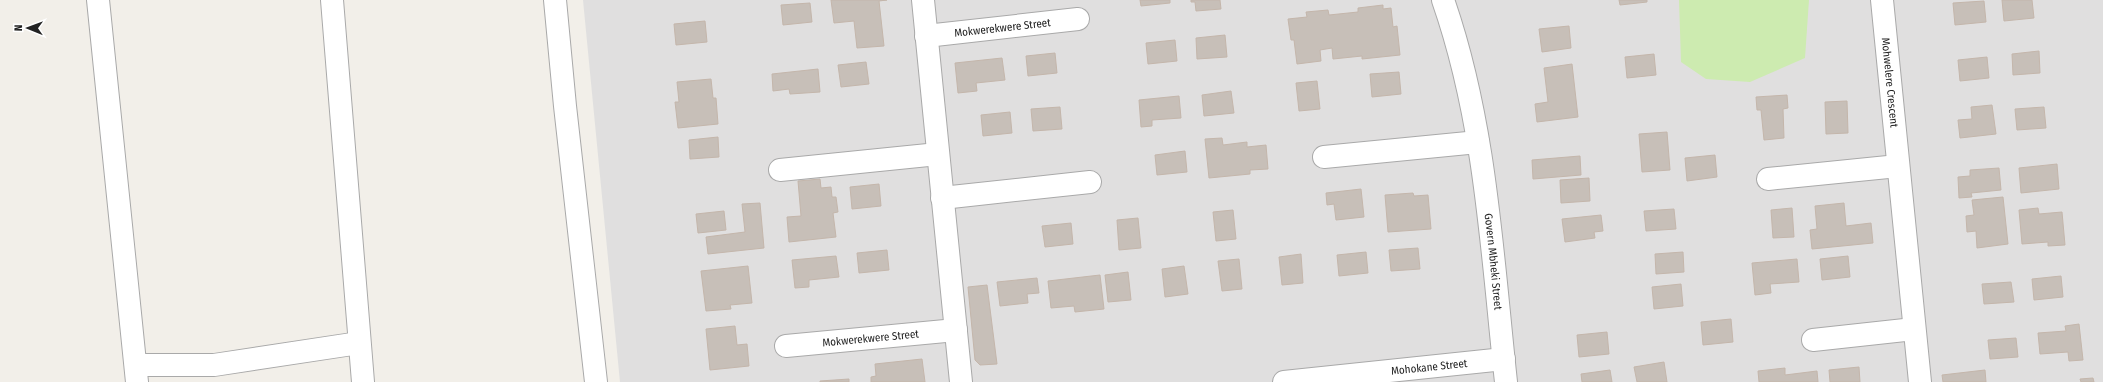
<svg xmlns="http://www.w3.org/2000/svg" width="2103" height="382" font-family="'Fira Sans Condensed',sans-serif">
<rect width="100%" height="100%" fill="#f2efe9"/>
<path fill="#e0dfdf" d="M583 0H2103V382H620Z"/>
<path fill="#cdebb0" d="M1679 0H1809L1805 58 1750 82 1706 79 1681 62Z"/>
<g fill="#c7bfb8" stroke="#c4b6ab">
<path d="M831 0H887L879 1 884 46 857 48 854 21 834 23Z"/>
<path d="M1140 0H1170V3L1141 6Z"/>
<path d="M1191 0H1220L1221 9 1196 11 1195 2H1191Z"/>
<path d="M1619 0H1647V2L1620 5Z"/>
<path d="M2002 0H2032L2034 18 2004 21Z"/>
<path d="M1984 1 1986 22 1955 25 1953 3Z"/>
<path d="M810 3 812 22 783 25 781 5Z"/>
<path d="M1383 5V9L1391 8 1393 27 1397 26 1400 55 1362 59V56L1333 59 1332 48 1320 50 1321 61 1297 64 1294 40H1291L1288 19 1307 17 1306 12 1328 10 1329 15 1358 12V8Z"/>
<path d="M705 21 707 42 676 45 674 24Z"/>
<path d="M1569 26 1571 48 1542 52 1539 29Z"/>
<path d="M1225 35 1227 57 1197 59 1196 38Z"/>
<path d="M1175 40 1177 61 1148 64 1146 43Z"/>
<path d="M2039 51 2040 73 2013 75 2012 54Z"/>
<path d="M1055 53 1057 73 1028 76 1026 56Z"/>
<path d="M1654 54 1656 75 1627 78 1625 57Z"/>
<path d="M1987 57 1989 78 1960 81 1958 60Z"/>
<path d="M1002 58 1005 80 976 83 977 91 958 93 955 63Z"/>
<path d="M866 62 869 84 841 87 838 65Z"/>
<path d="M1572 64 1578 117 1537 122 1535 104 1548 102 1544 68Z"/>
<path d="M818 69 820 92 790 94 789 89 773 91 772 74Z"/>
<path d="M1399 72 1401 94 1372 97 1370 74Z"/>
<path d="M711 79 713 98H716L718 124 678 128 675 102H679L677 82Z"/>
<path d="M1317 81 1320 109 1299 111 1296 83Z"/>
<path d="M1231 91 1234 113 1204 116 1202 95Z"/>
<path d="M1787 95 1788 108 1783 109 1784 138 1764 140 1761 110H1757L1756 97Z"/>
<path d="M1179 96 1181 118 1152 120V126L1141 127 1139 100Z"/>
<path d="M1847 101 1848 133 1826 134 1825 102Z"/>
<path d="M1992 105 1996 134 1960 138 1958 120 1972 119 1971 107Z"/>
<path d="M1060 107 1062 129 1033 131 1031 109Z"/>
<path d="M2044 107 2046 128 2017 130 2015 109Z"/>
<path d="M1010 112 1012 133 983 136 981 115Z"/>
<path d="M1667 132 1670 170 1642 172 1639 134Z"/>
<path d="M718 137 719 157 690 159 689 140Z"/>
<path d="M1222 138 1223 145 1247 142V147L1266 145 1268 169 1250 170V174L1209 178 1205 139Z"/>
<path d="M1185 151 1187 172 1157 175 1155 155Z"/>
<path d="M1715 155 1717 177 1687 181 1685 158Z"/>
<path d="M1580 156 1581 175 1533 179 1532 160Z"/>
<path d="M2057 164 2059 189 2021 193 2019 168Z"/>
<path d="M1999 168 2001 190 1971 193 1972 197 1959 198 1958 177 1970 176V170Z"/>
<path d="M1589 178 1590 201 1561 203 1560 180Z"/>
<path d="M820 179 821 188 831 187 832 197H836L838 212 833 213 836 237 789 242 787 217 801 216 798 181Z"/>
<path d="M879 184 881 206 852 209 850 187Z"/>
<path d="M1361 189 1364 217 1336 220 1334 204 1327 205 1326 193Z"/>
<path d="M1413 193 1414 196 1428 195 1431 229 1388 232 1385 195Z"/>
<path d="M2003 197 2008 244 1977 248 1976 231 1967 232 1966 216 1974 215 1972 200Z"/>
<path d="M760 203 764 248 708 254 706 237 745 232 742 204Z"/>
<path d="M1844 203 1846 226 1871 223 1873 243 1812 249 1810 230 1817 229 1815 206Z"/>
<path d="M1792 208 1794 237 1773 238 1771 210Z"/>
<path d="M2038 208 2039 214 2062 212 2065 245 2048 246V242L2022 244 2019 210Z"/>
<path d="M1674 209 1676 229 1646 231 1644 211Z"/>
<path d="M1233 210 1236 239 1216 241 1213 212Z"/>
<path d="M724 211 726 230 698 233 696 214Z"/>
<path d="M1601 215 1603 231 1594 232 1595 238 1565 242 1562 219Z"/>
<path d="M1138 218 1141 248 1119 250 1117 220Z"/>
<path d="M1071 223 1073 244 1045 247 1042 226Z"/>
<path d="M1418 248 1420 269 1391 271 1389 250Z"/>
<path d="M887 250 889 270 859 273 857 253Z"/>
<path d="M1366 252 1368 273 1339 276 1337 255Z"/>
<path d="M1683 252 1684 272 1656 274 1655 254Z"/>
<path d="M1301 254 1303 283 1282 285 1279 257Z"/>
<path d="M836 256 839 277 809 280V287L795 288 792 260Z"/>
<path d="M1848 256 1850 277 1822 280 1820 259Z"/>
<path d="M1239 259 1242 289 1222 291 1218 261Z"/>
<path d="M1797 259 1799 282 1770 284 1771 293 1755 295 1752 263Z"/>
<path d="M748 266 752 303 730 305 731 309 706 311 701 271Z"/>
<path d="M1184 266 1188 294 1165 297 1162 269Z"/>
<path d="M1128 272 1131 300 1108 302 1105 275Z"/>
<path d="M1100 275 1104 309 1075 312 1074 306 1051 308 1048 281Z"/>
<path d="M2061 276 2063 297 2034 300 2032 279Z"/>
<path d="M1037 278 1039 293 1027 294 1028 303 1000 306 997 282Z"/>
<path d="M2011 282 2014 302 1984 304 1982 284Z"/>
<path d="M1681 284 1683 306 1654 309 1652 287Z"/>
<path d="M987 285 997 364 980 365 975 360 968 287Z"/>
<path d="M1731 319 1733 342 1703 345 1701 322Z"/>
<path d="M2079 324 2083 360 2069 361 2068 352 2040 354 2038 333 2066 331 2065 326Z"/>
<path d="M735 326 737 345 747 344 749 366 710 370 706 329Z"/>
<path d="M1607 332 1609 354 1579 357 1577 335Z"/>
<path d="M2016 338 2018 357 1990 359 1988 340Z"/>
<path d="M922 359 925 382H871V377L876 376 875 364Z"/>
<path d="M1664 362 1667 382H1637L1634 367Z"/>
<path d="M1859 367 1860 382H1830L1829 370Z"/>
<path d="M1785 368V375L1817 371 1818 382H1759L1758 371Z"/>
<path d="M1610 370 1612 382H1582L1581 374Z"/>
<path d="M1985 370 1986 382H1943L1942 375Z"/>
<path d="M2093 378 2094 382H2081L2080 379Z"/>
<path d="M849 379V382H820V381Z"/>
</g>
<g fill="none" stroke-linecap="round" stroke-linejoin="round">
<defs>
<g id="minor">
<path d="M98 0 137 382"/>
<path d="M332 0 363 382"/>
<path d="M555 0 565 106 596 382"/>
<path d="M923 0 961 382"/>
<path id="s1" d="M1443 0C1486 123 1492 254 1506 382"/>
<path id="s2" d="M1882 0 1920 382"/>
<path id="s3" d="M926 36 1078 19"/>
<path d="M1324 157 1478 142"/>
<path d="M780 170 938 154"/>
<path d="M1768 179 1898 166"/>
<path d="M942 198 1090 182"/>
<path d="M1813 340 1914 329"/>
<path id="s4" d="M786 346 956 330"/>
<path d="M136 365H214L359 343"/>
<path id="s5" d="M1284 382 1504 359"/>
</g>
</defs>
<use href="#minor" stroke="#a9a9a9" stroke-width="24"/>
<use href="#minor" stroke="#fff" stroke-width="22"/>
</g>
<g text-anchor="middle" stroke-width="3" stroke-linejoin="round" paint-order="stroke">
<g font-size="11" fill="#222" stroke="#fff">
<text dy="4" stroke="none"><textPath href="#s3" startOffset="77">Mokwerekwere Street</textPath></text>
<text dy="4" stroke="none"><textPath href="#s2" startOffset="83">Mohwelere Crescent</textPath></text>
<text dy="4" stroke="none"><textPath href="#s1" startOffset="267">Govern Mbheki Street</textPath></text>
<text dy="4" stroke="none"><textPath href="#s4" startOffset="85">Mokwerekwere Street</textPath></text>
<text dy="4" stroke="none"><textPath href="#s5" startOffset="146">Mohokane Street</textPath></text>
</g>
</g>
<g transform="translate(28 28) rotate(271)" stroke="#ffffff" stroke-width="3" paint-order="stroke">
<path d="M0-3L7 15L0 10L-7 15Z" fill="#222222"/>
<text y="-6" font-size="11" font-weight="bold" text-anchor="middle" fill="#222222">N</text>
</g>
</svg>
